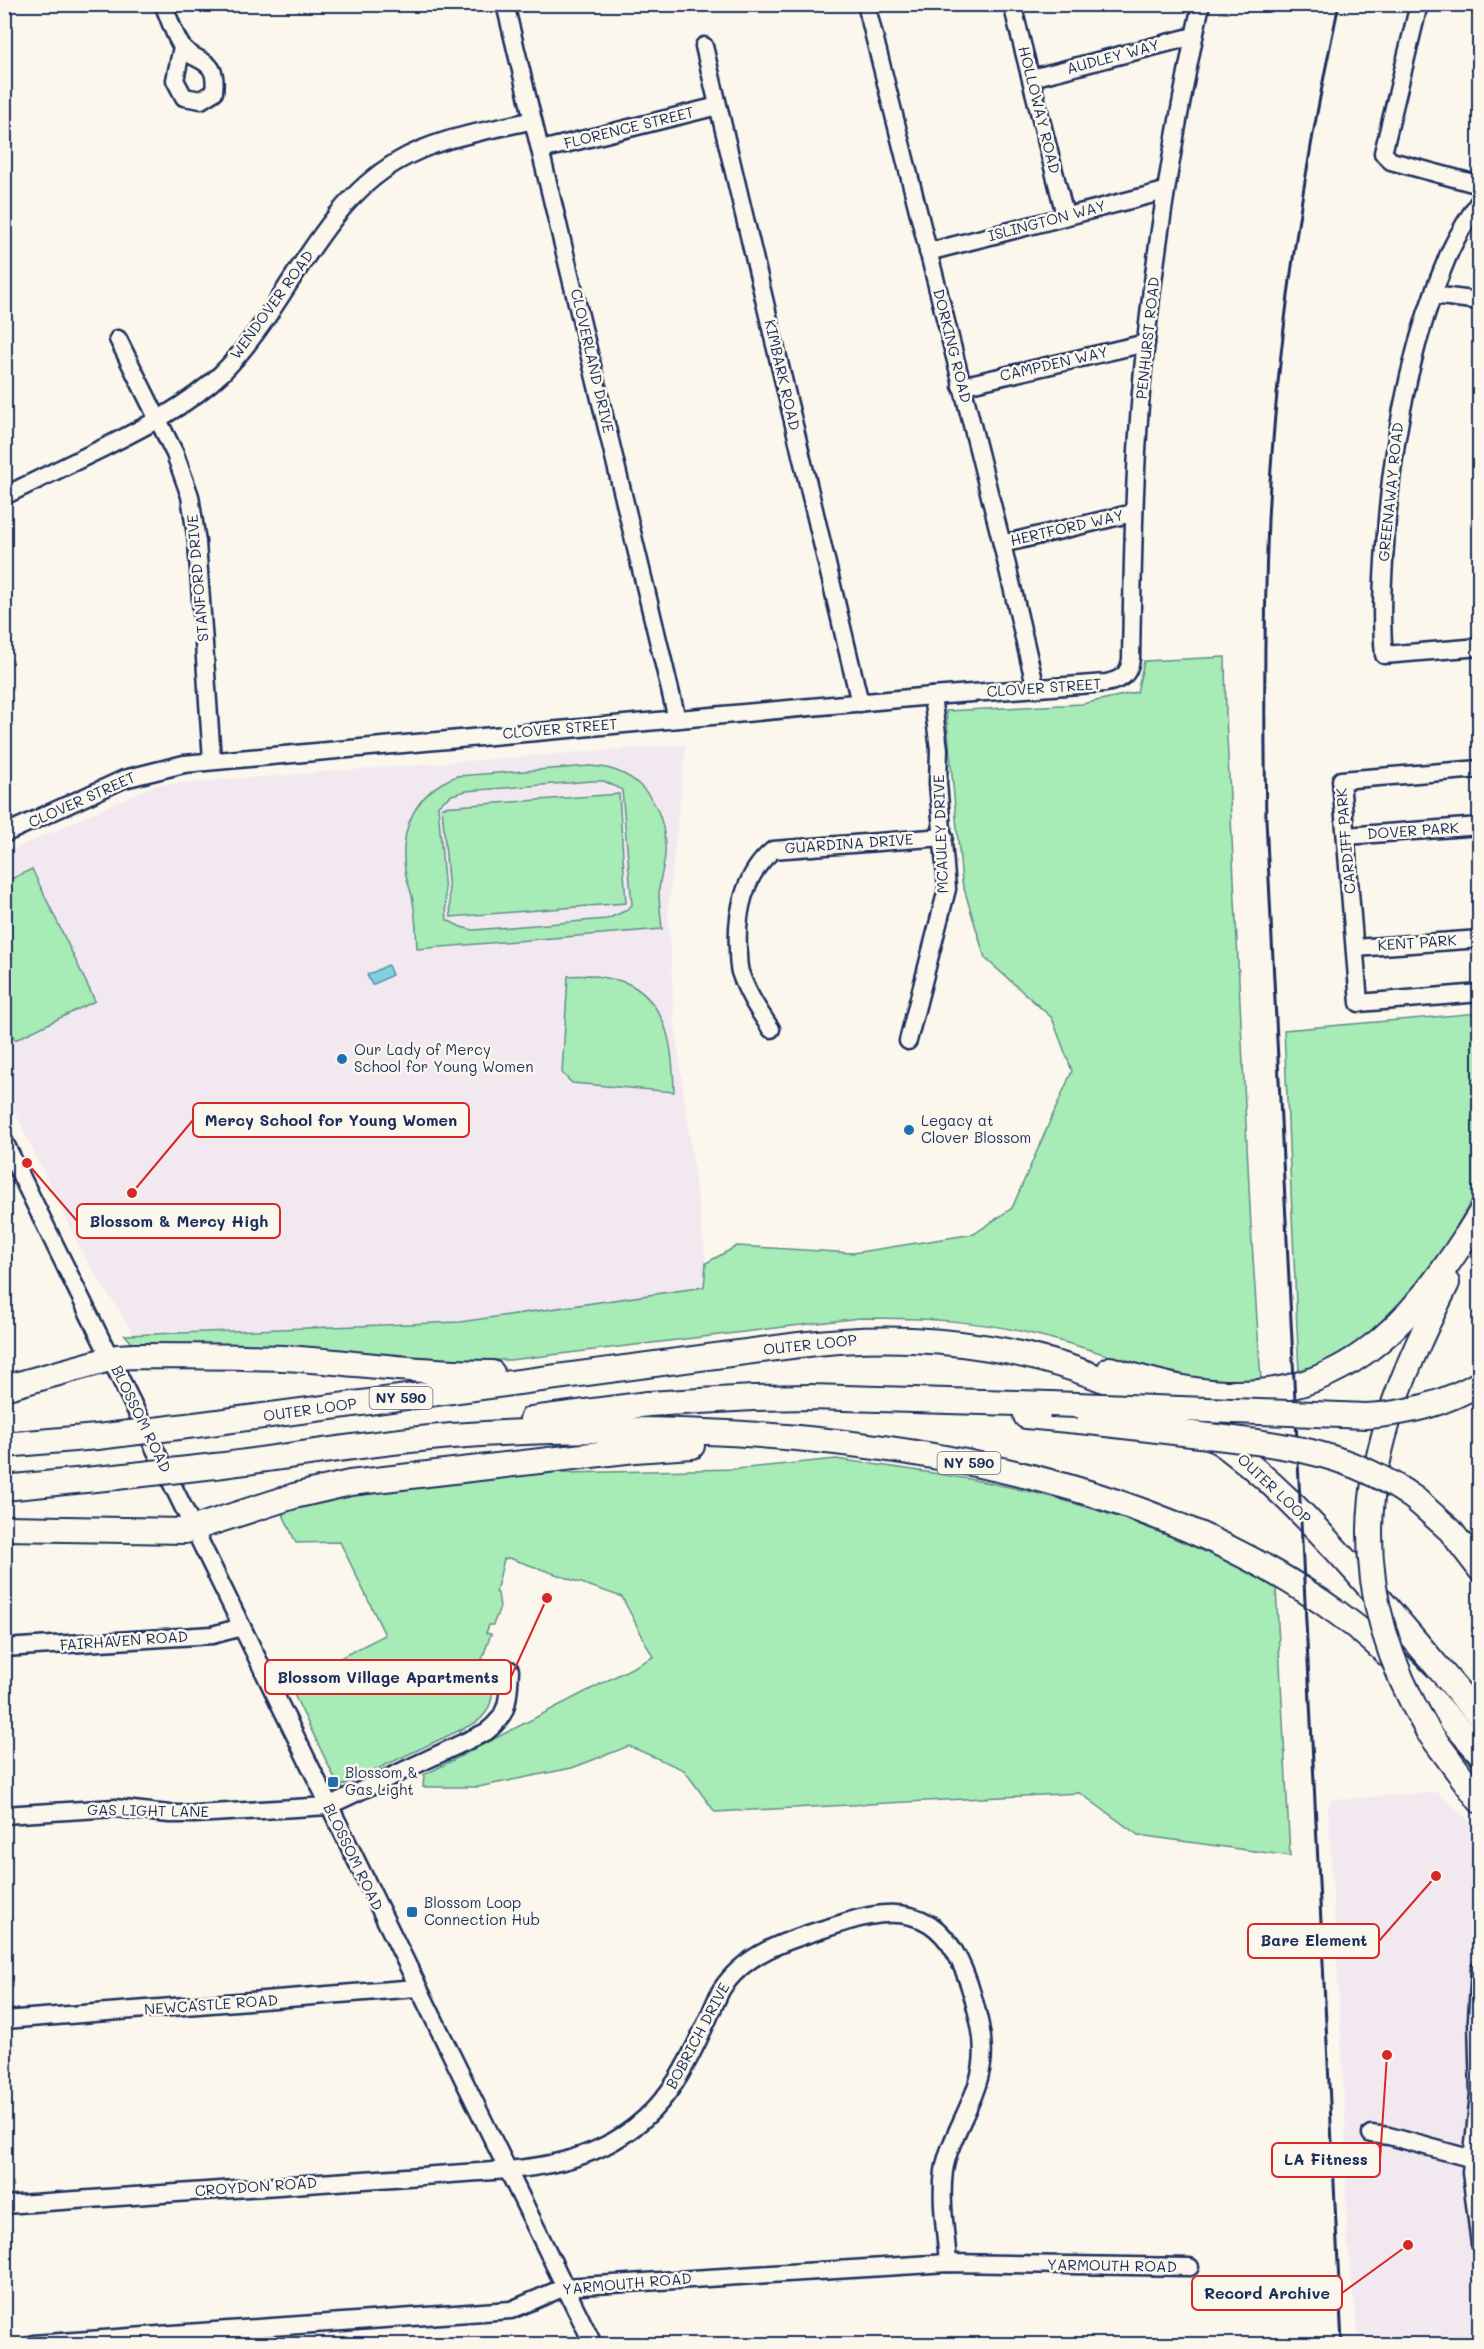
<svg xmlns="http://www.w3.org/2000/svg" width="1484" height="2349" font-family="Mali,sans-serif">
<rect width="100%" height="100%" fill="#fbf7ec"/>
<filter id="ink" filterUnits="userSpaceOnUse"><feTurbulence type="fractalNoise" baseFrequency=".0167" numOctaves="2"/><feDisplacementMap in="SourceGraphic" scale="12" xChannelSelector="R" yChannelSelector="G"/><feConvolveMatrix kernelMatrix="1 2 1 2 8 2 1 2 1" color-interpolation-filters="sRGB"/></filter>
<g filter="url(#ink)">
<g fill="#f2e9f0">
<path d="M686 744 668 909 675 1025 706 1263 704 1287 460 1322 133 1333 83 1254 5 1092V853L155 785Z"/>
<path d="M1437 1792 1479 1830V2022L1474 2096 1460 2166 1479 2310V2344H1363L1357 2329 1347 2239 1345 2112 1328 1807 1332 1800Z"/>
</g>
<g fill="#a7ebb6" stroke="#618d8a" stroke-width="1.5" fill-rule="evenodd">
<path d="M1225 657 1226 716 1251 1227 1261 1381C1180 1387 1113 1353 1037 1335 978 1320 920 1318 860 1318L510 1360H415L258 1346 134 1345 125 1335 460 1322 704 1287 706 1263 737 1246 853 1253 974 1234 1012 1208 1072 1071 1052 1018 985 958 962 882 946 711 1082 704 1137 692 1144 661Z"/>
<path d="M590 766C640 768 667 806 665 855 664 868 659 880 659 892 659 904 661 917 662 929L417 949C416 933 416 917 413 902 412 891 406 881 405 870 399 828 416 791 457 776ZM592 781H604L622 790 632 905 625 911 607 919 473 930 461 927 447 920 438 805 452 795 466 791Z"/>
<path d="M619 794 626 903 451 917 442 807Z"/>
<path d="M32 869 95 1001 15 1040 5 1017V882Z"/>
<path d="M591 975C603 978 621 979 631 985 670 1007 673 1053 674 1092L572 1083 562 1073 568 976Z"/>
<path d="M1479 1013V1188L1428 1275 1405 1306 1341 1356 1299 1373 1284 1030Z"/>
<path d="M836 1459C914 1470 993 1480 1069 1502 1142 1522 1210 1551 1276 1587L1290 1856 1138 1835 1080 1793 715 1812 684 1770 629 1746 572 1768 478 1787H423L424 1775 653 1657 622 1597 509 1558 504 1559 496 1592 498 1593 500 1607 493 1625H489L486 1633 491 1634 482 1659 494 1664C493 1686 496 1710 475 1723L339 1787 289 1684 385 1635 340 1542 296 1543 280 1508 312 1498 525 1468 564 1473 737 1469Z"/>
</g>
<path fill="#81d0dd" stroke="#5890aa" stroke-width="1.5" d="M388 965 392 975 372 985 367 975Z"/>
<g fill="none" stroke-linecap="round" stroke-linejoin="round">
<defs>
<g id="minor">
<path d="M163 4C169 17 173 33 181 45 194 65 219 55 214 92L201 100 184 97 175 80 182 47"/>
<path d="M505 4 677 719"/>
<path d="M866 4 1002 544 1036 689"/>
<path d="M1012 4 1065 215"/>
<path d="M1419 4 1383 153 1391 161 1480 185"/>
<path d="M704 46 860 703"/>
<path d="M1032 78 1194 36"/>
<path d="M541 150 718 106"/>
<path d="M1480 200C1468 218 1456 237 1448 256 1410 344 1393 437 1386 532 1383 574 1380 614 1384 655L1480 647"/>
<path d="M928 252 1165 191"/>
<path d="M1433 295 1480 301"/>
<path d="M118 339 175 454 190 496 197 542 212 760"/>
<path d="M961 386 1146 343"/>
<path d="M4 496C37 480 70 464 103 448 145 427 187 406 222 373 287 308 317 208 398 161 438 137 489 131 533 120"/>
<path d="M1002 544 1133 513"/>
<path d="M1480 769 1341 780 1359 1003 1480 993"/>
<path d="M4 834 124 779 184 764 932 696 1106 683C1121 680 1129 675 1131 659 1133 553 1134 447 1146 341 1158 228 1177 116 1201 4"/>
<path d="M1346 836 1480 826"/>
<path d="M1355 948 1480 939"/>
<path d="M771 1029C758 1010 747 993 740 972 738 965 738 957 738 949 736 913 744 874 773 850L944 837"/>
<path d="M908 1041 947 889 938 783 939 749 932 696"/>
<path d="M4 1141 593 2344"/>
<path d="M4 1648 212 1635 242 1627"/>
<path d="M4 1815 115 1808 169 1814H195L328 1806 486 1732C510 1714 508 1698 510 1670"/>
<path d="M1480 1968 1477 2019 1479 2094 1471 2172 1480 2244"/>
<path d="M4 2020 417 1988"/>
<path d="M1371 2134 1389 2136 1480 2161"/>
<path d="M4 2205 508 2170C578 2164 636 2143 676 2081 694 2053 707 2020 721 1990 749 1947 800 1937 846 1922 919 1898 953 1926 973 1997 979 2019 985 2041 982 2064 977 2101 949 2137 944 2171 940 2201 946 2233 948 2263"/>
<path d="M33 2344 511 2310 565 2287 948 2263 1190 2267"/>
</g>
<g id="highway">
<path d="M1110 1369C1136 1377 1162 1385 1189 1389 1336 1413 1411 1327 1480 1214"/>
<path d="M4 1388 117 1357 135 1356C190 1356 245 1356 300 1359 364 1364 428 1373 492 1373"/>
<path d="M1026 1416 1089 1422"/>
<path d="M532 1419 648 1404 753 1398 810 1397 1050 1404"/>
<path d="M195 1425 799 1345C927 1329 1054 1347 1168 1410"/>
<path d="M1208 1434C1266 1472 1312 1523 1358 1574 1399 1621 1439 1669 1480 1717"/>
<path d="M4 1445 97 1437"/>
<path d="M215 1466C294 1456 373 1442 452 1436 737 1416 1101 1441 1339 1614 1393 1653 1436 1703 1480 1753"/>
<path d="M4 1488 116 1477"/>
<path d="M1415 1499 1450 1530 1480 1569"/>
<path d="M4 1528 185 1531 294 1496 350 1483 635 1450 692 1446"/>
<path d="M1370 1531C1371 1440 1408 1363 1447 1283"/>
<path d="M1428 1731 1480 1801"/>
</g>
</defs>
<use href="#minor" stroke="#1b2f5e" stroke-width="21"/>
<use href="#highway" stroke="#1b2f5e" stroke-width="28"/>
<use href="#minor" stroke="#fbf7ec" stroke-width="16"/>
<use href="#highway" stroke="#fbf7ec" stroke-width="24"/>
<path stroke="#1b2f5e" stroke-width="3" d="M1339 4C1302 174 1276 347 1268 520 1264 620 1264 719 1266 819L1342 2344"/>
<defs>
<g id="highway-bridge">
<path d="M1050 1404 1366 1416C1406 1414 1444 1404 1480 1383"/>
<path d="M1089 1422C1132 1427 1174 1432 1217 1437 1291 1446 1353 1454 1415 1499"/>
<path d="M97 1437 195 1425"/>
<path d="M116 1477 215 1466"/>
<path d="M1370 1531C1369 1602 1392 1670 1428 1731"/>
</g>
</defs>
<use href="#highway-bridge" stroke="#1b2f5e" stroke-width="28" stroke-linecap="butt"/>
<use href="#highway-bridge" stroke="#fbf7ec" stroke-width="24"/>
</g>
</g>
<g fill="#1f6fb2" stroke="#fbf7ec" stroke-width="2">
<circle cx="342" cy="1059" r="6"/>
<circle cx="909" cy="1130" r="6"/>
<rect x="327" y="1776" width="12" height="12" rx="3"/>
<rect x="406" y="1906" width="12" height="12" rx="3"/>
</g>
<g text-anchor="middle" stroke-width="5" stroke-linejoin="round" paint-order="stroke">
<g fill="#fbf7ec" stroke="#5e6b89" stroke-width="1.5">
<rect x="369.5" y="1387" width="63" height="22" rx="4.5"/>
<rect x="937.5" y="1452" width="63" height="22" rx="4.5"/>
</g>
<g font-size="14" font-weight="bold" fill="#1b2f5e">
<text x="401" y="1403">NY 590</text>
<text x="969" y="1468">NY 590</text>
</g>
<g font-size="15" fill="#1b2f5e" stroke="#fbf7ec">
<text transform="translate(1113 57) rotate(-15)" y="5">AUDLEY WAY</text>
<text transform="translate(1039 110) rotate(76)" y="5">HOLLOWAY ROAD</text>
<text transform="translate(629 128) rotate(-14)" y="5">FLORENCE STREET</text>
<text transform="translate(1047 221) rotate(-15)" y="5">ISLINGTON WAY</text>
<text transform="translate(272 305) rotate(-54)" y="5">WENDOVER ROAD</text>
<text transform="translate(1148 338) rotate(-84)" y="5">PENHURST ROAD</text>
<text transform="translate(952 346) rotate(76)" y="5">DORKING ROAD</text>
<text transform="translate(592 361) rotate(77)" y="5">CLOVERLAND DRIVE</text>
<text transform="translate(1054 364) rotate(-13)" y="5">CAMPDEN WAY</text>
<text transform="translate(782 375) rotate(77)" y="5">KIMBARK ROAD</text>
<text transform="translate(1391 492) rotate(-84)" y="5">GREENAWAY ROAD</text>
<text transform="translate(1067 528) rotate(-13)" y="5">HERTFORD WAY</text>
<text transform="translate(198 578) rotate(-95)" y="5">STANFORD DRIVE</text>
<text transform="translate(1044 688) rotate(-4)" y="5">CLOVER STREET</text>
<text transform="translate(560 729) rotate(-5)" y="5">CLOVER STREET</text>
<text transform="translate(82 800) rotate(-24)" y="5">CLOVER STREET</text>
<text transform="translate(1413 831) rotate(-4)" y="5">DOVER PARK</text>
<text transform="translate(941 834) rotate(-92)" y="5">MCAULEY DRIVE</text>
<text transform="translate(1346 841) rotate(-95)" y="5">CARDIFF PARK</text>
<text transform="translate(849 844) rotate(-4)" y="5">GUARDINA DRIVE</text>
<text transform="translate(1417 943) rotate(-4)" y="5">KENT PARK</text>
<text transform="translate(810 1345) rotate(-6)" y="5">OUTER LOOP</text>
<text transform="translate(310 1410) rotate(-8)" y="5">OUTER LOOP</text>
<text transform="translate(141 1419) rotate(64)" y="5">BLOSSOM ROAD</text>
<text transform="translate(1274 1489) rotate(43)" y="5">OUTER LOOP</text>
<text transform="translate(124 1641) rotate(-4)" y="5">FAIRHAVEN ROAD</text>
<text transform="translate(148 1811) rotate(1)" y="5">GAS LIGHT LANE</text>
<text transform="translate(353 1857) rotate(64)" y="5">BLOSSOM ROAD</text>
<text transform="translate(211 2005) rotate(-4)" y="5">NEWCASTLE ROAD</text>
<text transform="translate(698 2036) rotate(-62)" y="5">BOBRICH DRIVE</text>
<text transform="translate(256 2187) rotate(-4)" y="5">CROYDON ROAD</text>
<text transform="translate(1112 2266) rotate(1)" y="5">YARMOUTH ROAD</text>
<text transform="translate(627 2284) rotate(-5)" y="5">YARMOUTH ROAD</text>
</g>
<g font-size="15" fill="#1b2f5e" stroke="#fbf7ec" text-anchor="start">
<text x="354" y="1055">Our Lady of Mercy<tspan x="354" dy="17">School for Young Women</tspan></text>
<text x="921" y="1126">Legacy at<tspan x="921" dy="17">Clover Blossom</tspan></text>
<text x="345" y="1778">Blossom &amp;<tspan x="345" dy="17">Gas Light</tspan></text>
<text x="424" y="1908">Blossom Loop<tspan x="424" dy="17">Connection Hub</tspan></text>
</g>
</g>
<path fill="none" stroke="#d62828" stroke-width="2" d="M132 1193L193 1120M27 1163L77 1221M547 1598L511 1677M1436 1876L1379 1941M1387 2055L1380 2160M1408 2245L1342 2293"/>
<g fill="#d62828" stroke="#fbf7ec" stroke-width="2">
<circle cx="132" cy="1193" r="6"/>
<circle cx="27" cy="1163" r="6"/>
<circle cx="547" cy="1598" r="6"/>
<circle cx="1436" cy="1876" r="6"/>
<circle cx="1387" cy="2055" r="6"/>
<circle cx="1408" cy="2245" r="6"/>
</g>
<g fill="#fbf7ec" stroke="#d62828" stroke-width="2">
<rect x="193" y="1103" width="276" height="34" rx="6"/>
<rect x="77" y="1204" width="203" height="34" rx="6"/>
<rect x="265" y="1660" width="246" height="34" rx="6"/>
<rect x="1248" y="1924" width="131" height="34" rx="6"/>
<rect x="1272" y="2143" width="108" height="34" rx="6"/>
<rect x="1192" y="2276" width="150" height="34" rx="6"/>
</g>
<g font-size="16" text-anchor="middle" font-weight="bold" fill="#1b2f5e">
<text x="331" y="1126">Mercy School for Young Women</text>
<text x="179" y="1227">Blossom &amp; Mercy High</text>
<text x="388" y="1683">Blossom Village Apartments</text>
<text x="1314" y="1946">Bare Element</text>
<text x="1326" y="2165">LA Fitness</text>
<text x="1267" y="2299">Record Archive</text>
</g>
<rect width="1484" height="2349" fill="none" stroke="#fbf7ec" stroke-width="24"/>
<rect x="12" y="12" width="1460" height="2325" fill="none" stroke="#1b2f5e" stroke-width="2" filter="url(#ink)"/>
</svg>
